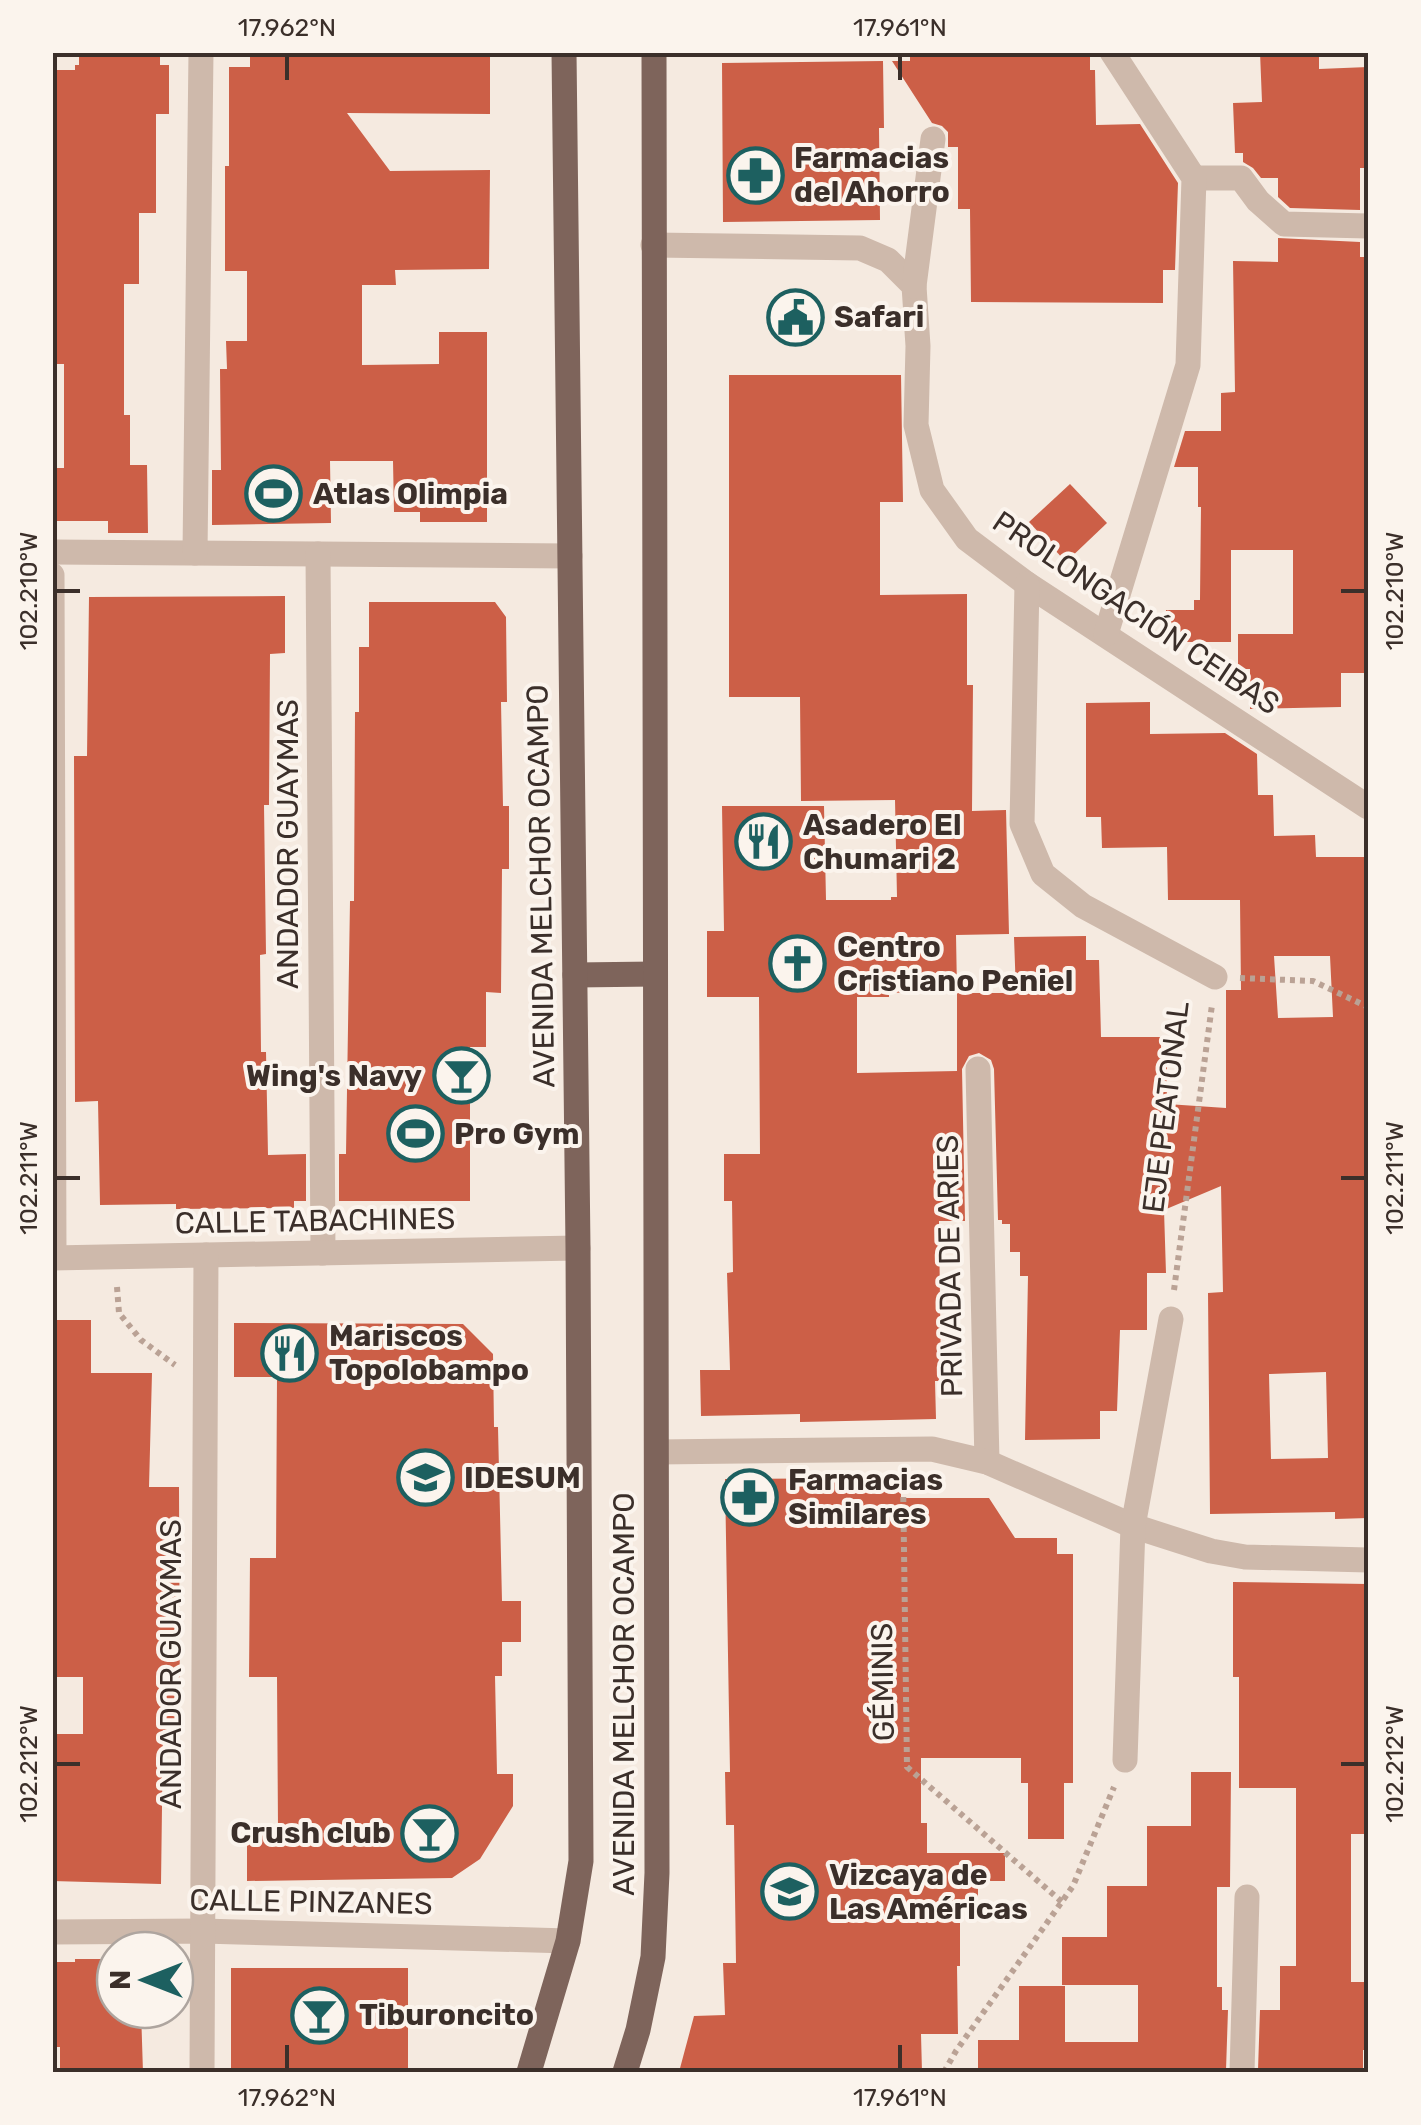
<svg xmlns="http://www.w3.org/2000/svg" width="1421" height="2125" font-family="Rubik,sans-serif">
<rect width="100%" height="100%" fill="#f5eae0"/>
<g fill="#cc5f47" fill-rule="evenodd">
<path d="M79 52H160V65H169V114H156V213H139V284H124V415H130V465H147L148 533H108V521H52V468H64V364H52V70H75V65H79Z"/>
<path d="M250 52H490V114L347 113 390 171 490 170 489 269 395 270 396 285H362V365L439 364V332H487V522H420V512H394L393 461H330L331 523 212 525V470H221L220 369H227L226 341H247V271H225V166H229V67H250Z"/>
<path d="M910 52H1090V70H1095L1096 125 1140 124 1178 183 1175 270H1163V303L971 302 970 209H958V147H948V132L942 126 932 123 892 61H910Z"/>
<path d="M1260 52H1305V57H1319V69L1368 67V168H1360V210L1290 208 1278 197V178H1261L1253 168 1243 162V153H1235L1233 103 1262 102Z"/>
<path d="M883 61 884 128H879L880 220 723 222 722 63Z"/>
<path d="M1278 238 1360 242V257H1368L1367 673H1341V707L1250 709V669H1238V634H1293V550H1231V642H1165L1166 610H1194V600H1200L1201 507H1198V467H1174L1185 431H1221V393L1235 392 1233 261 1278 262Z"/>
<path d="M729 375H901L903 502H880V595L967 594V685H973L972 811 1006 810 1009 934 956 935 957 991 889 993V997H857V1073L957 1071V993H1016L1014 937 1086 936V960H1099L1101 1037H1161V1066H1167V1104L1226 1108V990H1241L1240 900H1168L1167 847 1102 848 1101 817H1086V703L1150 702V734L1225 733 1257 754 1258 795H1273L1274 836 1315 835 1316 857H1368V1518L1335 1519V1512L1210 1514 1208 1293 1223 1292 1221 1186 1164 1210 1166 1273H1147V1330H1120L1117 1411H1100V1439L1025 1440 1028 1276H1020V1252H1010V1224H1002V1220H998L994 1069 991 1060 979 1053 969 1056 962 1069 965 1221H939L941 1381H935L936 1419 800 1422V1414L701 1416 700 1370H730L727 1273 733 1272 732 1201H724V1154H760L759 997H707V931H724L722 806H824L826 900H891V897H897L895 800 801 801 800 697H729ZM1274 956H1330L1333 1017 1278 1018ZM1326 1372 1328 1458 1271 1459 1269 1374Z"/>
<path d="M1070 484 1107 523 1066 562 1029 522Z"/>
<path d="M285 596V653L270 654 269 805H264L266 954 260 955 261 1052H266L268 1155 306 1154V1201H294V1208L176 1209V1204L100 1205 98 1101 75 1102 74 756H87L89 597Z"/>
<path d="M369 602H495L506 617 507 702H501L503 806H509V869H502L501 993 486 992V1047H470V1201H339V1154H346L350 901H354L355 712H359V647H369Z"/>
<path d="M52 1320H91V1373H152L149 1487H179L180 1730H163L161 1884 52 1881V1734H83V1677H52Z"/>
<path d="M234 1323 463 1324 493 1354 494 1427H498L502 1601H521V1642H502V1676H495L497 1774H513V1806L480 1859 452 1878 247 1881V1828H278L277 1677H249L250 1558H276L277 1377H234Z"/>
<path d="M901 1478V1498H989L1015 1538H1057V1554H1073V1783H1064V1839H1028V1783H1021V1758H921V1823H927V1853H1005V1881H978V1910H960V1966H957L958 2034H921L922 2072H679L694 2016 725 2015 723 1963H736L734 1825H726L725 1772H730L725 1479Z"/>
<path d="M1233 1582 1368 1584V1834H1351V1982H1368V2050H1363V2072L1258 2070 1260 2010H1280V1966H1296V1788H1239V1677H1233Z"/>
<path d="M1191 1772H1231L1230 1887H1217V1987H1222V2010H1228L1226 2070H1217V2072H978V2040H1019V1986H1065V2042H1138V1985H1062V1937H1107V1886H1147V1826H1191Z"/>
<path d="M75 1959H115V2010H141L143 2072H60V2047H52V1962H75Z"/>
<rect x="231" y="1968" width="177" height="104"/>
</g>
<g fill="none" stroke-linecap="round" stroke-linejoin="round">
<g stroke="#baa295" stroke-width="6" stroke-dasharray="5 5" stroke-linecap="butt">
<path d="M1240 978 1313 981 1368 1007"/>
<path d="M117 1287 119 1313 141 1340 175 1365"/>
<path d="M1174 1290 1212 1005"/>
<path d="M903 1477 907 1767 1062 1902"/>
<path d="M944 2072 956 2051 1073 1886 1114 1787"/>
</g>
<g stroke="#ceb9ab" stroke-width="25">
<path d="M1194 178H1241L1258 201 1284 224 1368 226"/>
<path d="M653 245 860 248 888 260 914 286 918 346 916 425 932 490 967 539 1027 584 1368 807"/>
<path d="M914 286 933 139"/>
<path d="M52 552 570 556"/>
<path d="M195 553 201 52"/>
<path d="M318 554 323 1253"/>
<path d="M52 575 54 1258"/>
<path d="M1027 584 1022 824 1043 874 1083 906 1215 977"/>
<path d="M1106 634 1188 365 1194 178 1112 52"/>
<path d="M978 1069 987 1462"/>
<path d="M52 1258 578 1248"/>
<path d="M657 1452 932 1449 987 1462 1133 1526 1211 1551 1245 1557 1368 1560"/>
<path d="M1125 1760 1133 1526 1171 1319"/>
<path d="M52 1932 202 1931 568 1941"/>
<path d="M202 2072 206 1255"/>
<path d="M1242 2072 1247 1897"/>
</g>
<g stroke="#7e645b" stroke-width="25">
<path d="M575 975 655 974"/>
<path d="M529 2072 568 1941 581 1861 578 1248 564 52"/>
<path d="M625 2072 638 2030 653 1957 657 1873 654 52"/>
</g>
</g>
<path fill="none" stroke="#3b2f2a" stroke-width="4" d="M287 55V80M900 55V80M55 591H80M1341 591H1366M55 1178H80M1341 1178H1366M55 1764H80M1341 1764H1366M287 2045V2070M900 2045V2070"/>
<defs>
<symbol id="pharmacy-ring" viewBox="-11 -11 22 22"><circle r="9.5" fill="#fbf4ed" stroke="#1d6060" stroke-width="1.5"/><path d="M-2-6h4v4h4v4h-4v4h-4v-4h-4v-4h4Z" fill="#1d6060"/></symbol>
<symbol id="civic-ring" viewBox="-11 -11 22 22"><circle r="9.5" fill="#fbf4ed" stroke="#1d6060" stroke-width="1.5"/><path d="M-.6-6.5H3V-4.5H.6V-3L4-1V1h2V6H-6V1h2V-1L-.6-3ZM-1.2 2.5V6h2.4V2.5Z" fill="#1d6060"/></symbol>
<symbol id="stadium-ring" viewBox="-11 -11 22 22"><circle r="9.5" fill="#fbf4ed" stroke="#1d6060" stroke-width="1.5"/><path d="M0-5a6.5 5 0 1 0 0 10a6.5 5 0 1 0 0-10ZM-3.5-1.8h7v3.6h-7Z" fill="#1d6060"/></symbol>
<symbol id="restaurant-ring" viewBox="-11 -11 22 22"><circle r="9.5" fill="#fbf4ed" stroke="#1d6060" stroke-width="1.5"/><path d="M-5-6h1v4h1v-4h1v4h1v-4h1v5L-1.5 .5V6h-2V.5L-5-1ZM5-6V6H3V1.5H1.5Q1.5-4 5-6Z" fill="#1d6060"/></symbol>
<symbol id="church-ring" viewBox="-11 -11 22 22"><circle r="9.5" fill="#fbf4ed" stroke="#1d6060" stroke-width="1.5"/><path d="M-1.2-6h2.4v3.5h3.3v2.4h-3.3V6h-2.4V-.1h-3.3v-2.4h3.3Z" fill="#1d6060"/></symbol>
<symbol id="bar-ring" viewBox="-11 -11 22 22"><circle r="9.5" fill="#fbf4ed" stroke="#1d6060" stroke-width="1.5"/><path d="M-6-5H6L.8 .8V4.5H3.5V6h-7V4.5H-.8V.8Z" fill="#1d6060"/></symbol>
<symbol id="university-ring" viewBox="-11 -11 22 22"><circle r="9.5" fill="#fbf4ed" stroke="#1d6060" stroke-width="1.5"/><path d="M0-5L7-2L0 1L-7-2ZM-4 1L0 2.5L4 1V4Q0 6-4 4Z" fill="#1d6060"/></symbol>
</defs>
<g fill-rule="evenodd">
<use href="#pharmacy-ring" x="724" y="144" width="63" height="63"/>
<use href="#civic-ring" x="764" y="286" width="63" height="63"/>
<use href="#stadium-ring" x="242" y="462" width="63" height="63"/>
<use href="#restaurant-ring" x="732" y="810" width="63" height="63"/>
<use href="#church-ring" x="766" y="932" width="63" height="63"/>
<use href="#bar-ring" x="430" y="1044" width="63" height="63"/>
<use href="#stadium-ring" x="384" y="1102" width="63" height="63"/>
<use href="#restaurant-ring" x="258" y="1322" width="63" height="63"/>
<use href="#university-ring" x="394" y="1446" width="63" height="63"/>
<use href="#pharmacy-ring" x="718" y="1466" width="63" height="63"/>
<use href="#bar-ring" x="398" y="1802" width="63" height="63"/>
<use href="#university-ring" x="758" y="1860" width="63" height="63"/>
<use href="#bar-ring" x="288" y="1984" width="63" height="63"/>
</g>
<g text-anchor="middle" stroke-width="8" stroke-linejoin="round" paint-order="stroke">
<g font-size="30" font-weight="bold" fill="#3b2f2a" stroke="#fbf4ed" text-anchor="start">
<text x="794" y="168">Farmacias<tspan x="794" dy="34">del Ahorro</tspan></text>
<text x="834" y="327">Safari</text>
<text x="313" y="504">Atlas Olimpia</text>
<text x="803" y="835">Asadero El<tspan x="803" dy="34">Chumari 2</tspan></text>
<text x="837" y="957">Centro<tspan x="837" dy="34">Cristiano Peniel</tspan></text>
<text x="422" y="1086" text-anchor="end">Wing's Navy</text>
<text x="454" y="1144">Pro Gym</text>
<text x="329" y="1346">Mariscos<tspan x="329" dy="34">Topolobampo</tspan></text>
<text x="464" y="1488">IDESUM</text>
<text x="788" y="1490">Farmacias<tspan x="788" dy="34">Similares</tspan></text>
<text x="391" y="1843" text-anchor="end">Crush club</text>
<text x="829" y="1885">Vizcaya de<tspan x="829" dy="34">Las Américas</tspan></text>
<text x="359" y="2025">Tiburoncito</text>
</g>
<g font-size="30" fill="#3b2f2a" stroke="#fbf4ed">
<text transform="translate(1136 613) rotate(34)" y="10">PROLONGACIÓN CEIBAS</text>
<text transform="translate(288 844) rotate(-90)" y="10">ANDADOR GUAYMAS</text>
<text transform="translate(541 886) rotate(-91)" y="10">AVENIDA MELCHOR OCAMPO</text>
<text transform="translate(1166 1107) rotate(-83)" y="10">EJE PEATONAL</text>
<text transform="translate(315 1221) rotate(-1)" y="10">CALLE TABACHINES</text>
<text transform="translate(950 1266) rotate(-91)" y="10">PRIVADA DE ARIES</text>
<text transform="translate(171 1664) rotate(-90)" y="10">ANDADOR GUAYMAS</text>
<text transform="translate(883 1682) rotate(-91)" y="10">GÉMINIS</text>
<text transform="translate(624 1694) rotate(-90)" y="10">AVENIDA MELCHOR OCAMPO</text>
<text transform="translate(311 1902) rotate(1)" y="10">CALLE PINZANES</text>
</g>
</g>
<rect width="1421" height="2125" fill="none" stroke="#fbf4ed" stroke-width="110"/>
<g transform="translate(145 1980) rotate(270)"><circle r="48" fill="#fbf4ed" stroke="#aea59f" stroke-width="2.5"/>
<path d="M0-8L18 38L0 25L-18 38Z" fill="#1d6060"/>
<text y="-15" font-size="28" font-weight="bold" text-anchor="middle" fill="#3b2f2a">N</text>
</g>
<rect x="55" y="55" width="1311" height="2015" fill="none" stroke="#3b2f2a" stroke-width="4"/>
<g font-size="25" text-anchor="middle" fill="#3b2f2a">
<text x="287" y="36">17.962°N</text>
<text x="900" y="36">17.961°N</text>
<text transform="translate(1394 591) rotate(-90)" y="9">102.210°W</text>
<text transform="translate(28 591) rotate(-90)" y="9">102.210°W</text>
<text transform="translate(1394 1178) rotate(-90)" y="9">102.211°W</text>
<text transform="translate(28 1178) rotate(-90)" y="9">102.211°W</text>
<text transform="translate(1394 1764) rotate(-90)" y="9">102.212°W</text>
<text transform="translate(28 1764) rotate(-90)" y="9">102.212°W</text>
<text x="287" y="2106">17.962°N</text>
<text x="900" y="2106">17.961°N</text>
</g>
</svg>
